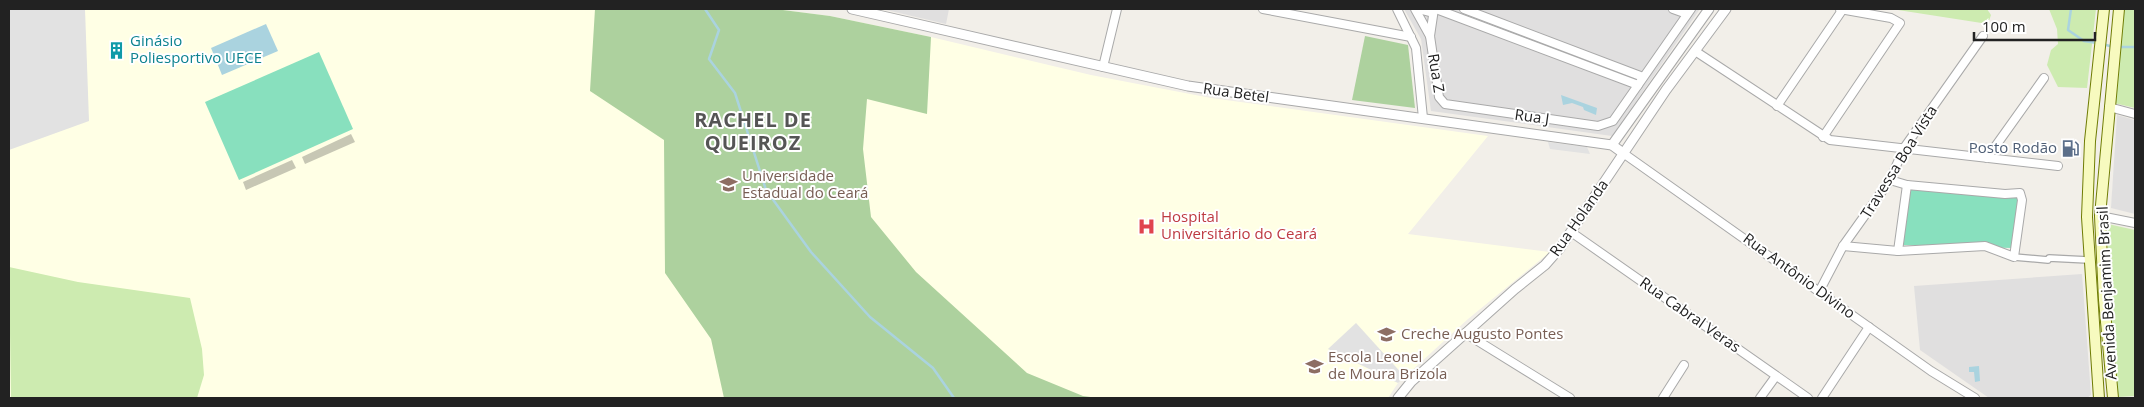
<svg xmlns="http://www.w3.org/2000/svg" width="2144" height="407" font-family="'Open Sans',sans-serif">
<rect width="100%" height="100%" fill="#f2efe9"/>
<g fill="#e0dfdf">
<path d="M882 9H949L946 24Z"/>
<path d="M1404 9H1700L1612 136 1431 111 1421 39Z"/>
<path d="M2117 115 2135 120V214L2111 208Z"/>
<path d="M2082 274 2091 395 2087 398H1989L1920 350 1914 286Z"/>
</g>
<path fill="#ffffe5" d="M9 9H775L830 16 931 37 1091 75 1211 98 1488 136 1408 234 1550 252 1468 319 1398 383 1388 398H9Z"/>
<g fill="#c7c7b4">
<path d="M351 134 355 142 305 164 302 157Z"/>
<path d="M292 160 296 168 246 190 243 182Z"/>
</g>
<g fill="#cdebb0">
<path d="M1900 9H1987L1991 15 1988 24 1898 10Z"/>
<path d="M2049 9H2096L2087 88 2058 87 2047 65 2051 50 2058 44 2057 29Z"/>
<path d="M2122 9H2135V108L2114 103Z"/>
<path d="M2108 224 2135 230V396L2118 397 2108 272Z"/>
<path d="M9 267 78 282 190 298 202 349 204 375 197 398H11Z"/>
</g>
<g fill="#add19e">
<path d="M595 9H775L830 16 931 37 927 114 867 99 863 149 871 217 916 272 1027 373 1083 396 1098 398H724L711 339 665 273 664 140 590 91Z"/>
<path d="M1365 36 1408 45 1415 108 1352 100Z"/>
</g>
<g fill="#88e0be">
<path d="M319 52 353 129 239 180 205 102Z"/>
<path d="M1910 189 2018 197 2012 248 1903 245Z"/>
</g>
<g fill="#e2e2e2">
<path d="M9 9H85L89 121 9 150Z"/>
<path d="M1548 142 1587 147 1590 154 1550 149Z"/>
<path d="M1356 323 1405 377 1398 383 1328 349Z"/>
</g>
<g fill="#aad3df">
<path d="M266 24 278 51 222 75 211 48Z"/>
<path d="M1561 95 1597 108 1596 115 1584 110 1583 107 1572 103 1563 105Z"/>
<path d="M1979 366 1980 381 1975 382 1974 372H1969V367Z"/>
</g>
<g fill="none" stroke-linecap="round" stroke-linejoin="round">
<g stroke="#aad3df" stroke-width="2.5">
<path d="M705 9 719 30 709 59 735 93 766 190 811 252 870 317 933 368 954 398"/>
<path d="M2071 9 2068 30 2084 41 2097 43"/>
<path d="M2102 44 2114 47"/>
<path d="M2119 47H2135"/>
</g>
<defs>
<path id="pedestrian" d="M2014 257 2048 260 2049 258 2088 260"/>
<g id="minor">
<path d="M1263 9 1411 37"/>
<path d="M1397 9 1416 48 1423 118"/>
<path d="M1415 9 1430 36"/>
<path d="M1418 9 1433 13"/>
<path d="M1434 9 1430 36 1439 97 1445 104 1598 126 1613 121 1691 9"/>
<path d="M1436 9 1638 85"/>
<path d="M1464 9 1643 77"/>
<path d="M1673 9 1687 14"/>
<path d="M1695 51 1830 140 2058 166"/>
<path d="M1103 67 1117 9"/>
<path d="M1777 106 1843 9"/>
<path d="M2109 107 2135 114"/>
<path d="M1823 137 1900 23 1891 18 1840 9"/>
<path d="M1623 153 1931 371 1975 398"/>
<path d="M1987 158 2044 78"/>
<path d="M2100 216 2135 223"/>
<path d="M1571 232 1808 398"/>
<path d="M1843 246 1898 251 1985 246 2014 257 2022 200 2020 193 2005 194 1907 185 1890 180"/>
<path d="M1898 251 1907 185"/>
<path d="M1820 290 1843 246 1890 180 1904 148 1983 36"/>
<path d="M1465 333 1570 398"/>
<path d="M1663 398 1684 365"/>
<path d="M1760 398 1776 376"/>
<path d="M1822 398 1869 327"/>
</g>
<g id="tertiary">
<path d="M852 9 1188 86 1612 145 1623 153"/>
<path d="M1612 145 1709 9"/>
<path d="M1398 398 1411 382 1515 289 1545 265 1560 248 1666 90 1726 9"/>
</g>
<g id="secondary">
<path d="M2099 398 2087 217 2090 141 2104 9"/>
<path d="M2113 398 2104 300 2100 216 2119 9"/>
</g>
</defs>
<use href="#pedestrian" stroke="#a9a9a9" stroke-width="8"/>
<use href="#minor" stroke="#a9a9a9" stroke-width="10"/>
<use href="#tertiary" stroke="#a9a9a9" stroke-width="11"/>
<use href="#secondary" stroke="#707d05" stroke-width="12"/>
<use href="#pedestrian" stroke="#fff" stroke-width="5.5"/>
<use href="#minor" stroke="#fff" stroke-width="8"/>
<use href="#tertiary" stroke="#fff" stroke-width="9"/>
<use href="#secondary" stroke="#f7fabf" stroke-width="10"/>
</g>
<defs>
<symbol id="building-bare" viewBox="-9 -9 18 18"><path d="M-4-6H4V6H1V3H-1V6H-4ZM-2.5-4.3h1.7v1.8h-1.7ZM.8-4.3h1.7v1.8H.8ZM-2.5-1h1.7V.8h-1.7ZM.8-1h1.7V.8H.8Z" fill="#0f9aa8" stroke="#fff" stroke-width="2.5" paint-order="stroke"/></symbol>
<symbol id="fuel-bare" viewBox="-9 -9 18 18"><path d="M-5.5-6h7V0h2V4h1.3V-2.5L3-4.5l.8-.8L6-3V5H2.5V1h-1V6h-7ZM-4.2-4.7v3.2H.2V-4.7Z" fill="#5c6f8a" stroke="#fff" stroke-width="2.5" paint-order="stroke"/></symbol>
<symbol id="university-bare" viewBox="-9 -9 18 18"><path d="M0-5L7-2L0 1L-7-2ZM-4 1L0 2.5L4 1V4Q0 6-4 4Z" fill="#8d6e63" stroke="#fff" stroke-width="2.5" paint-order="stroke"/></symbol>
<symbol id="hospital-bare" viewBox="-9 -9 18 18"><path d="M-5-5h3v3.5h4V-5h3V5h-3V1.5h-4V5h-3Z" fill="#e0444e" stroke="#fff" stroke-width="2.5" paint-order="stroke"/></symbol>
<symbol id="school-bare" viewBox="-9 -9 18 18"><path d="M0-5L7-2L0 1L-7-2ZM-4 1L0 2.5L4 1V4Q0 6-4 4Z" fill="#8d6e63" stroke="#fff" stroke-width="2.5" paint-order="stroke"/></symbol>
</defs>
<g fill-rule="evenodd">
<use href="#building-bare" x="104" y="38" width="25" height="25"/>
<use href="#fuel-bare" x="2058" y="136" width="25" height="25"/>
<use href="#university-bare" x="716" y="172" width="25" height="25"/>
<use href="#hospital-bare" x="1134" y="214" width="25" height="25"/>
<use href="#school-bare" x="1374" y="322" width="25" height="25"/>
<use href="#school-bare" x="1302" y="354" width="25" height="25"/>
</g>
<g text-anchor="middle" stroke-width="4" stroke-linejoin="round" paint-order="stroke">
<g font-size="15" fill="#0d838f" stroke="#fff" text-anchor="start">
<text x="130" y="46">Ginásio<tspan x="130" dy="17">Poliesportivo UECE</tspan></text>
</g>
<g font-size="15" fill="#222" stroke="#fff">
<text transform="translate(1436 73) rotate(81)" y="5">Rua Z</text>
<text transform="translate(1236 93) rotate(8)" y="5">Rua Betel</text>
<text transform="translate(1532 117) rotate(8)" y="5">Rua J</text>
<text transform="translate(1899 162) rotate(-58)" y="5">Travessa Boa Vista</text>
<text transform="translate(1579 218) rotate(-55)" y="5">Rua Holanda</text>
<text transform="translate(1799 276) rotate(36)" y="5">Rua Antônio Divino</text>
<text transform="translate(2107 293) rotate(-93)" y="5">Avenida Benjamim Brasil</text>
<text transform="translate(1690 315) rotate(35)" y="5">Rua Cabral Veras</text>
</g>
<g font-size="15" fill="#4e5e75" stroke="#fff" text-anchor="end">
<text x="2057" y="153">Posto Rodão</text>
</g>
<g font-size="15" fill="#785e54" stroke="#fff" text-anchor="start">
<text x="742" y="181">Universidade<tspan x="742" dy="17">Estadual do Ceará</tspan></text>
<text x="1401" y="339">Creche Augusto Pontes</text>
<text x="1328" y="362">Escola Leonel<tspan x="1328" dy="17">de Moura Brizola</tspan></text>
</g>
<g font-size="15" fill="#be3a42" stroke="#fff" text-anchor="start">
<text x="1161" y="222">Hospital<tspan x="1161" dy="17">Universitário do Ceará</tspan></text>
</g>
<g font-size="20" font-weight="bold" letter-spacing="1" fill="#555" stroke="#fff">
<text x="753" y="127">RACHEL DE<tspan x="753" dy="23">QUEIROZ</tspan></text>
</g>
</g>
<rect width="2144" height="407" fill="none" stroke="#222222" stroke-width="20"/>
<path d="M1974 32v8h121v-8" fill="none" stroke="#222222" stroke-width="2.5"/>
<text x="1982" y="32" font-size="15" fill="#222222" stroke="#ffffff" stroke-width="4" paint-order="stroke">100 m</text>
</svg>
